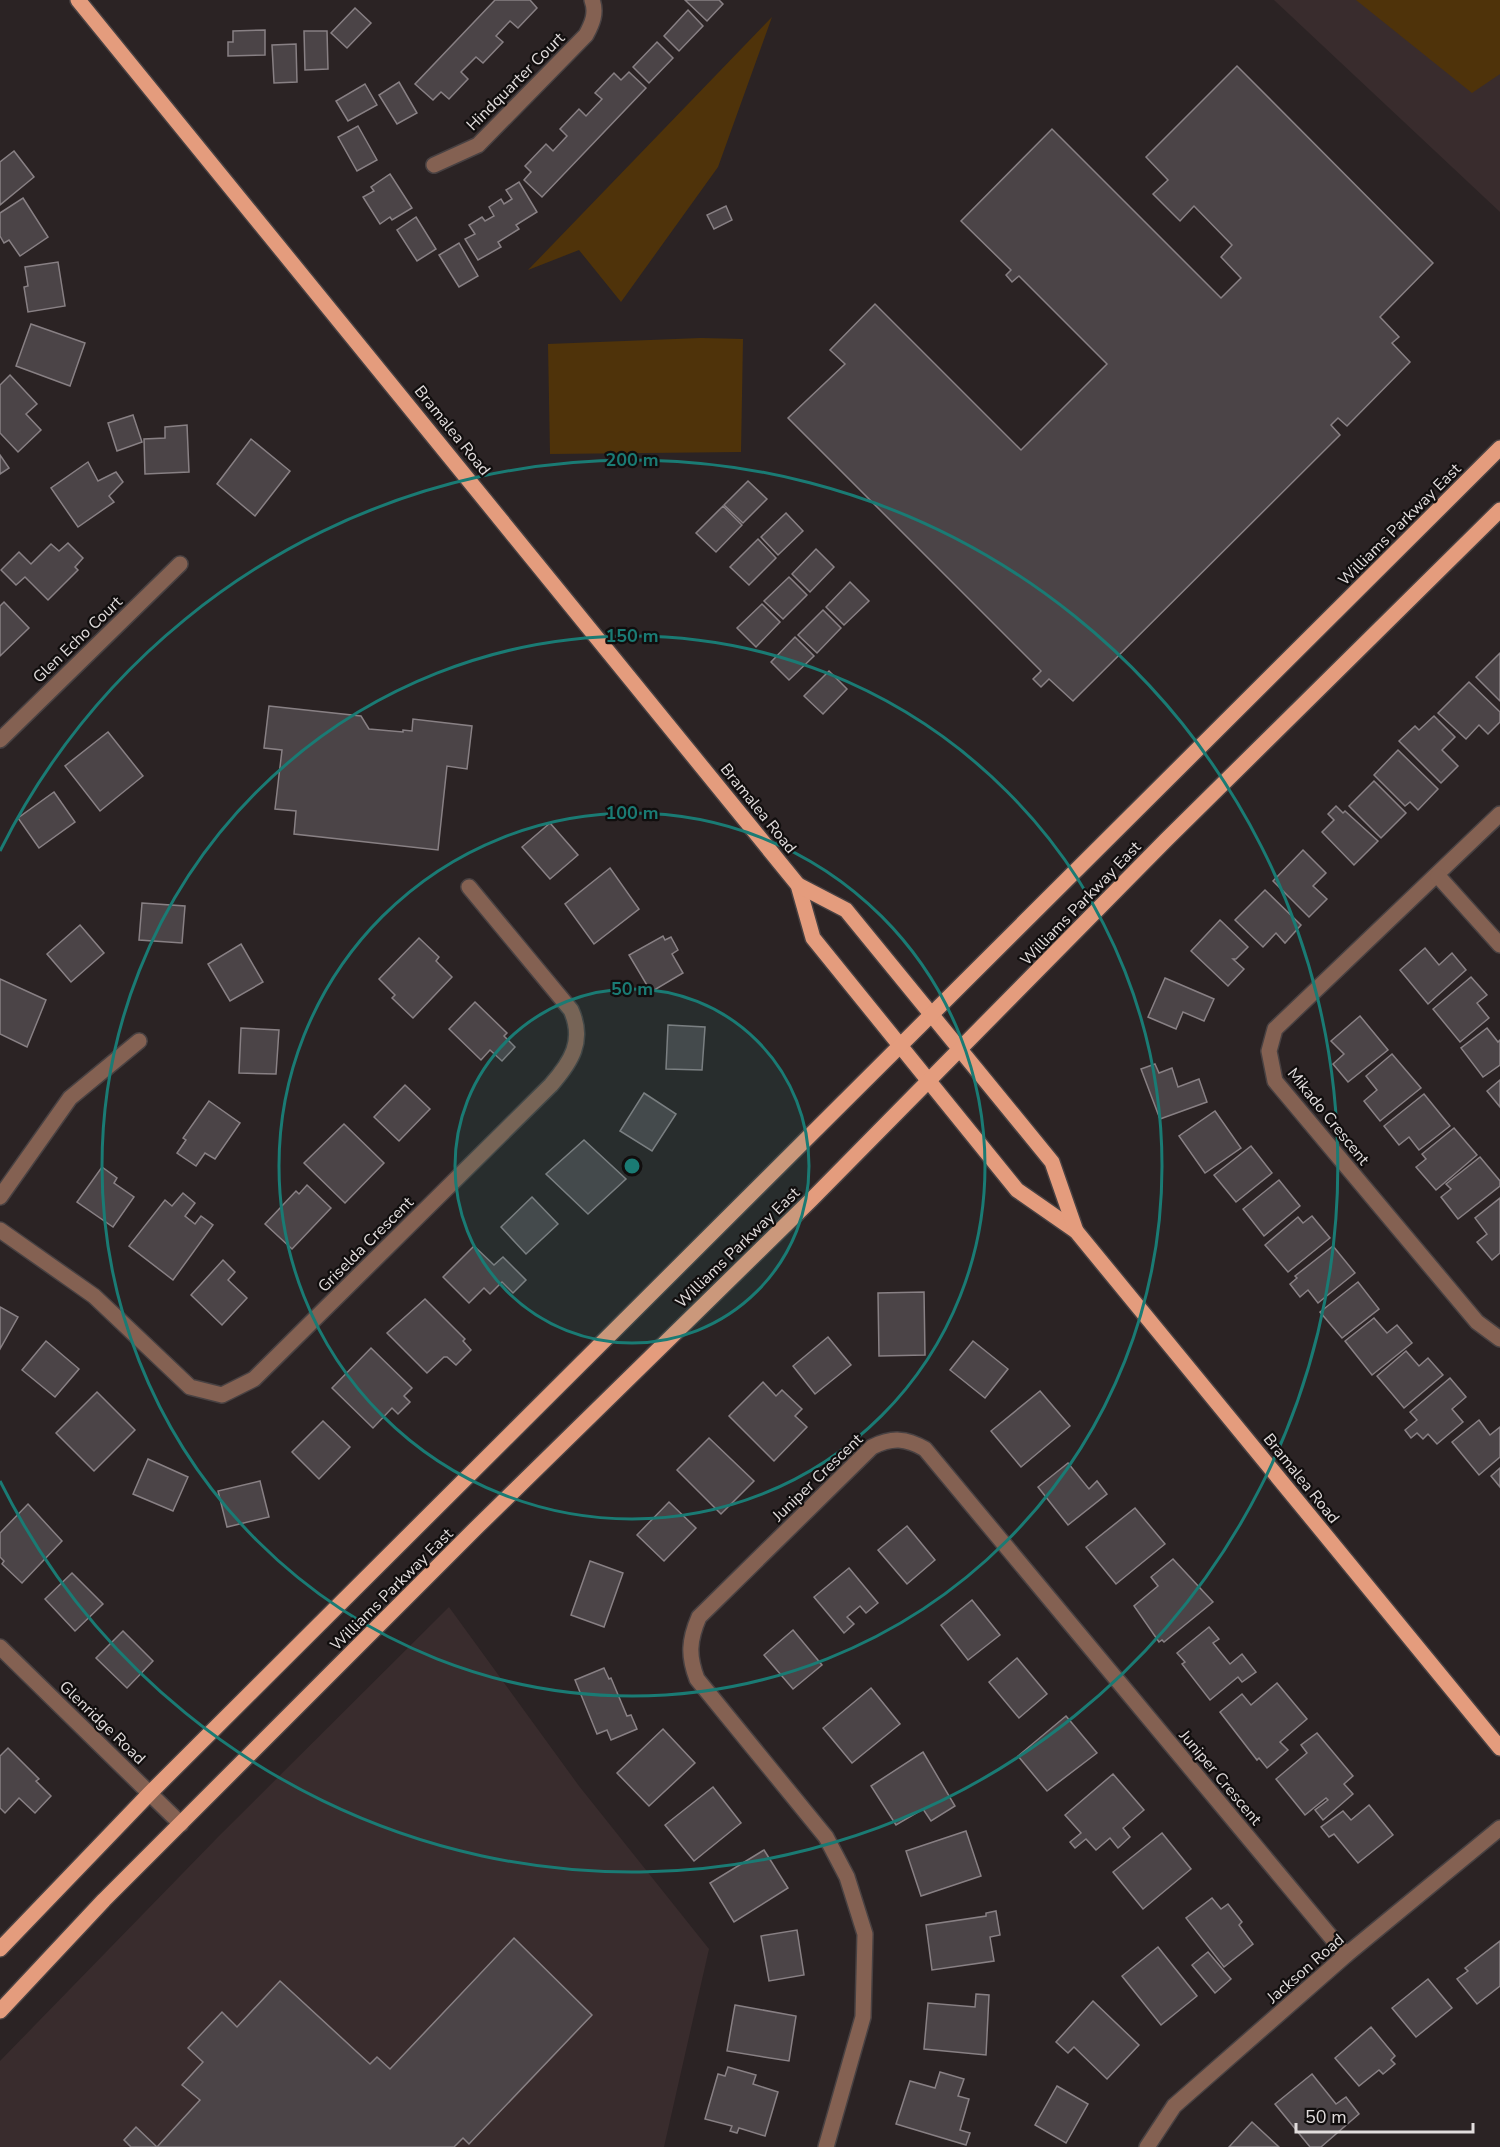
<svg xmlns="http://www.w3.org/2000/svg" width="1500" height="2147" font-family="'Nunito Sans',sans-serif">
<rect width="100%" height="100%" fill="#2b2324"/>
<g fill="#392c2d">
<path d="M1274 0H1500V212Z"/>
<path d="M449 1607 579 1786 709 1949 664 2147H0V2061L218 1837Z"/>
</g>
<g fill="#4f330a">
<path d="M1356 0H1500V74L1472 93Z"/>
<path d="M772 17 718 167 621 302 579 250 528 270Z"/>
<path d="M701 338 743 339 741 452 550 454 548 344Z"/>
</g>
<g fill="#4b4447" stroke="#888084" stroke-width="1.5">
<path d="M495 0H530L537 8 518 28 510 21 496 36 503 42 483 63 476 57 461 72 468 79 449 99 441 92 433 100 415 84Z"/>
<path d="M685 0H719L723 4 707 21Z"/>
<path d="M355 8 371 23 347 48 331 33Z"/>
<path d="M688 10 703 26 679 51 664 36Z"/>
<path d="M265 30V55L228 56V42H233V31Z"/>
<path d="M304 31H327L328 69 305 70Z"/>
<path d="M657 42 673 58 649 83 633 67Z"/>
<path d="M296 44 297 82 274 83 272 45Z"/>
<path d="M1237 66 1433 263 1380 317 1399 337 1392 343 1410 362 1347 426 1338 418 1331 425 1340 435 1073 701 1049 679 1041 687 1033 679 1041 671 788 418 845 364 830 350 875 304 1021 450 1107 364 1019 276 1012 282 1006 275 1011 270 961 221 1052 129 1221 298 1241 278 1221 257 1232 245 1194 206 1180 221 1153 194 1168 180 1146 157Z"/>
<path d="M629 72 646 88 542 197 524 180 531 172 525 166 546 144 553 151 567 136 560 129 579 109 586 116 602 99 595 93 614 73 621 80Z"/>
<path d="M399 82 417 113 397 124 379 95Z"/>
<path d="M365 84 377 105 348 121 336 101Z"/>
<path d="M358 126 377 160 357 171 338 137Z"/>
<path d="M14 151 34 177 0 205V162Z"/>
<path d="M390 174 412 208 392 220 390 217 380 224 363 197 374 191 371 187Z"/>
<path d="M519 182 537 212 516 225 519 229 498 242 501 247 478 260 465 239 475 234 469 225 482 217 485 221 494 216 489 207 501 199 504 204 512 199 506 190Z"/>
<path d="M23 198 48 237 20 256 9 240 4 243 0 236V213Z"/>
<path d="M726 206 732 220 714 229 707 215Z"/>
<path d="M416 217 436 249 417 261 397 230Z"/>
<path d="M459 243 478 276 459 287 439 255Z"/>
<path d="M58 262 65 306 28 312 24 287 28 286 25 267Z"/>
<path d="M31 324 85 343 70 386 16 366Z"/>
<path d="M10 375 37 404 26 414 41 430 18 452 0 433V385Z"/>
<path d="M133 415 142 442 117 451 108 423Z"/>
<path d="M187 425 189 472 145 474 144 439 165 438V427Z"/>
<path d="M251 439 290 471 255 516 217 484Z"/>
<path d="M0 455 9 468 0 474Z"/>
<path d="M88 462 98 481 116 472 123 482 109 496 114 502 78 527 51 488Z"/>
<path d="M748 481 767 499 743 523 724 505Z"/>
<path d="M723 506 742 525 716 552 696 533Z"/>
<path d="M786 513 803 531 778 555 761 537Z"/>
<path d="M758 539 776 558 749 585 730 567Z"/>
<path d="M68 543 83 558 75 567 78 570 48 600 25 577 16 585 1 570 19 552 31 564 51 544 59 551Z"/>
<path d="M816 549 834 567 810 592 792 574Z"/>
<path d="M789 577 807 595 783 619 764 601Z"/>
<path d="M850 582 869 601 844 625 826 607Z"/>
<path d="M4 602 29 628 0 656V606Z"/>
<path d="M762 604 780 622 756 647 737 628Z"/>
<path d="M823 610 841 628 817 653 798 635Z"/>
<path d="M795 637 814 656 789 680 771 662Z"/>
<path d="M1500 653V701L1476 677Z"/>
<path d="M829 671 847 689 823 714 804 696Z"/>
<path d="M1469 682 1500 712V722L1488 734 1479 725 1466 739 1438 713Z"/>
<path d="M269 706 361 716 369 729 403 732V730L412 731 413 719 472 726 467 769 447 766 438 850 294 834 296 811 275 809 282 750 264 748Z"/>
<path d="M1434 716 1455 737 1442 750 1458 766 1441 783 1399 741 1415 726 1419 730Z"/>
<path d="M108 732 143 776 100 811 65 766Z"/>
<path d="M1398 750 1438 789 1418 810 1410 802 1405 806 1374 775Z"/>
<path d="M1374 781 1406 813 1381 838 1349 806Z"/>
<path d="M54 792 75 822 39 848 18 818Z"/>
<path d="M1336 806 1343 813 1345 811 1378 841 1354 865 1322 832 1334 820 1328 814Z"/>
<path d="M550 823 578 855 550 879 522 847Z"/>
<path d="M1303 850 1326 873 1313 886 1327 899 1309 917 1273 881Z"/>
<path d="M610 868 639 909 594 944 565 904Z"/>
<path d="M1265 890 1301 925 1285 943 1276 933 1263 947 1235 920Z"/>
<path d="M142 903 185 906 182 943 139 940Z"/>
<path d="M1220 920 1248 947 1236 959H1233L1244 969 1228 986 1191 951Z"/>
<path d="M80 925 104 953 71 982 47 954Z"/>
<path d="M663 936 665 940 671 937 678 950 672 954 683 973 651 992 629 955Z"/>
<path d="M419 938 439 957 436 961 452 977 413 1018 392 998 395 995 379 979Z"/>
<path d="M241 944 263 982 230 1001 208 964Z"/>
<path d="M1425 948 1439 965 1452 953 1466 970 1428 1004 1400 970Z"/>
<path d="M1471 977 1487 995 1477 1003 1489 1018 1460 1042 1433 1009Z"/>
<path d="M1165 978 1214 999 1204 1021 1183 1012 1176 1029 1148 1017Z"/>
<path d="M0 979 46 1000 27 1047 0 1034Z"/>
<path d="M475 1002 507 1033 504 1036 515 1047 502 1061 490 1050 481 1060 449 1029Z"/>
<path d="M1360 1016 1388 1050 1348 1082 1333 1064 1344 1054 1331 1041Z"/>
<path d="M668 1025 705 1027 702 1070 666 1069Z"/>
<path d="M241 1028 279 1030 276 1074 239 1073Z"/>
<path d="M1487 1028 1498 1042 1500 1040V1065L1483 1077 1461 1048Z"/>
<path d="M1392 1054 1421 1088 1380 1121 1364 1101 1377 1090 1366 1076Z"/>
<path d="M1155 1064 1159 1073 1172 1068 1178 1087 1199 1079 1207 1102 1160 1119 1141 1069Z"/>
<path d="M1500 1080V1107L1487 1091Z"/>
<path d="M405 1085 430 1109 399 1141 374 1117Z"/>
<path d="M644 1093 676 1114 652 1151 620 1131Z"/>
<path d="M1424 1094 1450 1126 1419 1150 1409 1137 1399 1145 1384 1126Z"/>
<path d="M209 1101 240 1123 215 1159 205 1153 196 1166 177 1153 186 1140 183 1138Z"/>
<path d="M1215 1111 1241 1148 1205 1173 1179 1136Z"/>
<path d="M344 1124 384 1163 345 1203 304 1163Z"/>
<path d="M1454 1128 1477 1155 1436 1190 1416 1167 1426 1159 1422 1154Z"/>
<path d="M584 1140 626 1179 588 1214 546 1174Z"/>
<path d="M1251 1146 1272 1173 1236 1202 1214 1175Z"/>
<path d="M1480 1157 1500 1181V1186L1458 1219 1441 1197 1451 1189 1446 1184Z"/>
<path d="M102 1167 117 1178 114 1183 134 1197 113 1227 77 1202Z"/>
<path d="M1279 1180 1300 1206 1264 1236 1243 1209Z"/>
<path d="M307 1185 331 1208 292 1249 265 1224 296 1191 299 1194Z"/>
<path d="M183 1193 195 1203 185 1216 195 1224 201 1216 213 1225 173 1280 129 1246 165 1200 172 1206Z"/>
<path d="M532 1197 558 1224 526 1254 501 1227Z"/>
<path d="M1500 1198V1253L1492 1260 1477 1242 1487 1234 1475 1218Z"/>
<path d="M1312 1216 1330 1238 1288 1272 1265 1245 1298 1217 1303 1223Z"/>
<path d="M474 1246 494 1265 503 1257 526 1280 513 1293 502 1282 490 1294 484 1288 469 1303 443 1277Z"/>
<path d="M1333 1246 1355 1273 1318 1303 1308 1290 1300 1297 1290 1284 1297 1278 1295 1276Z"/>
<path d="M223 1260 235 1272 228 1280 247 1298 222 1325 191 1295Z"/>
<path d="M1358 1282 1379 1309 1342 1338 1320 1312Z"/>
<path d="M924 1292 925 1355 879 1356 878 1293Z"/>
<path d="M425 1299 465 1339 463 1341 471 1350 456 1365 447 1357H444L427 1373 387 1333Z"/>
<path d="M0 1307 18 1317 0 1349Z"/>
<path d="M1374 1318 1387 1333 1397 1325 1412 1343 1372 1375 1345 1341Z"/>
<path d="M828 1337 851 1365 815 1394 793 1366Z"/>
<path d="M46 1341 79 1369 55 1397 22 1370Z"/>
<path d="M973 1341 1008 1369 985 1398 950 1370Z"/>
<path d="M371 1348 412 1388 404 1396 410 1402 398 1414 392 1408 373 1428 332 1388Z"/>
<path d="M1406 1351 1419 1366 1428 1358 1443 1375 1404 1408 1377 1376Z"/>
<path d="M1450 1378 1466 1397 1452 1409 1463 1422 1437 1444 1428 1434 1423 1439 1417 1433 1411 1438 1405 1430 1417 1420 1410 1412Z"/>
<path d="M763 1382 776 1396 782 1390 802 1409 795 1416 807 1427 774 1461 729 1416Z"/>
<path d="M1040 1391 1070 1426 1021 1467 991 1431Z"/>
<path d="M97 1392 135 1430 94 1471 56 1433Z"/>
<path d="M1479 1420 1490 1435 1500 1427V1457L1479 1475 1452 1442Z"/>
<path d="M323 1421 350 1447 319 1479 292 1452Z"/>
<path d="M709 1438 754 1481 721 1514 677 1470Z"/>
<path d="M148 1459 188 1477 173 1511 133 1494Z"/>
<path d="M1068 1463 1089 1489 1097 1481 1107 1494 1068 1525 1038 1487Z"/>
<path d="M1500 1468V1487L1491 1476Z"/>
<path d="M260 1481 269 1517 227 1527 218 1491Z"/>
<path d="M669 1502 696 1528 664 1561 637 1535Z"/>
<path d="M28 1504 62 1541 22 1583 2 1564 4 1561 0 1557V1533Z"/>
<path d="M1135 1508 1165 1544 1116 1584 1086 1547Z"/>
<path d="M907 1526 935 1560 907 1584 878 1550Z"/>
<path d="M1173 1559 1213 1602 1164 1642 1162 1640 1159 1642 1134 1606 1158 1586 1151 1577Z"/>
<path d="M590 1561 623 1573 604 1627 571 1615Z"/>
<path d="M849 1568 878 1603 866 1613 860 1606 847 1617 854 1624 844 1633 814 1597Z"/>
<path d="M72 1573 103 1604 75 1631 45 1599Z"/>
<path d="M972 1600 1000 1635 968 1660 941 1625Z"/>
<path d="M1209 1627 1219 1639 1213 1643 1230 1664 1242 1654 1256 1672 1242 1682 1238 1677 1210 1700 1182 1664 1185 1662 1177 1653Z"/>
<path d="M793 1630 822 1665 793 1689 764 1655Z"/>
<path d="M123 1631 153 1661 127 1688 96 1658Z"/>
<path d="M1017 1658 1047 1694 1019 1718 989 1682Z"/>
<path d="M604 1668 609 1679 611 1678 627 1716 631 1715 637 1729 611 1740 607 1730 597 1734 575 1680Z"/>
<path d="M1277 1683 1307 1719 1280 1742 1288 1750 1267 1768 1259 1758 1257 1760 1220 1712 1242 1694 1251 1705Z"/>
<path d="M871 1688 900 1724 852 1763 823 1728Z"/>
<path d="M1066 1716 1097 1753 1047 1791 1018 1756Z"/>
<path d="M663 1729 695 1763 649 1806 617 1773Z"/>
<path d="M1317 1733 1353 1776 1344 1784 1353 1794 1323 1820 1315 1810 1328 1800 1326 1798 1305 1815 1276 1779 1307 1753 1301 1745Z"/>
<path d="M8 1748 39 1779 36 1781 51 1796 35 1813 19 1798 5 1813 0 1808V1756Z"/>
<path d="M923 1752 955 1806 931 1821 923 1809 896 1825 871 1786Z"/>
<path d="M1113 1774 1144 1810 1123 1828 1130 1837 1118 1848 1110 1838 1096 1850 1086 1839 1075 1848 1070 1842 1081 1833 1065 1815Z"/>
<path d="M713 1787 741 1823 694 1861 665 1825Z"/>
<path d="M1369 1805 1393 1835 1358 1863 1334 1834 1329 1837 1321 1827 1343 1811 1351 1820Z"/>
<path d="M966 1831 981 1876 921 1896 906 1851Z"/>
<path d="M1162 1833 1191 1869 1143 1909 1113 1872Z"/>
<path d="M764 1850 788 1888 734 1922 710 1883Z"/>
<path d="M1212 1898 1221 1909 1228 1904 1242 1922 1239 1925 1253 1944 1224 1967 1186 1918Z"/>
<path d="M996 1911 1000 1935 990 1937 994 1961 932 1970 926 1925 986 1916V1913Z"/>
<path d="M797 1930 804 1975 769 1981 761 1936Z"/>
<path d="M514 1938 592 2015 469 2144 463 2138 454 2147H131L124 2140 136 2127 157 2147 200 2100 182 2085 203 2062 188 2048 222 2012 237 2027 280 1981 370 2064 377 2057 390 2069Z"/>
<path d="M1500 1941V1986L1477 2004 1457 1979 1468 1971 1465 1968Z"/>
<path d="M1158 1947 1197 1996 1161 2025 1122 1976Z"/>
<path d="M1208 1952 1231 1979 1215 1993 1192 1965Z"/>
<path d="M1428 1979 1452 2008 1416 2037 1392 2008Z"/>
<path d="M976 1994 989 1995 986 2055 924 2049 928 2003 975 2007Z"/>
<path d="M1093 2001 1139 2045 1107 2079 1074 2047 1068 2053 1056 2042Z"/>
<path d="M735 2005 796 2016 789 2061 727 2051Z"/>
<path d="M1371 2027 1395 2056 1391 2060 1395 2064 1383 2074 1379 2070 1359 2086 1335 2058Z"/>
<path d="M728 2067 756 2075 753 2084 778 2092 765 2136 739 2128 737 2133 730 2131 732 2126 705 2119 718 2074 725 2076Z"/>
<path d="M940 2072 964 2079 958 2096 969 2099 960 2130 970 2133 966 2145 896 2124 910 2081 935 2088Z"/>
<path d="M1312 2074 1336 2104 1346 2097 1359 2114 1321 2147H1310L1275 2104Z"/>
<path d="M1057 2086 1088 2104 1066 2143 1035 2125Z"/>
<path d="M1252 2122 1279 2147H1229Z"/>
</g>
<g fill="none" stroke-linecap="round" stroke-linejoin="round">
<defs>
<g id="minor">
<path d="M434 165 478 145 586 35C592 24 597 13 592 0"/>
<path d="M0 740 180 564"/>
<path d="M1500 814 1275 1029 1269 1051 1275 1081 1477 1322 1500 1339"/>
<path d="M1438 876 1500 945"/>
<path d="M0 1197 70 1098 139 1041"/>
<path d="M0 1230 94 1296 190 1387 222 1395 254 1379 551 1085C571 1062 585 1041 571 1010L469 887"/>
<path d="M0 1647 181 1824"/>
<path d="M826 2147 863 2017 865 1934 847 1877 826 1837 697 1679C688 1656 689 1640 699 1617L872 1447C892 1437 906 1438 925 1449L1346 1955"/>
<path d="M1147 2147 1174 2106 1346 1955 1500 1828"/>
</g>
<g id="major">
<path d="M78 0 798 885 813 938 1017 1190 1076 1231 1500 1748"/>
<path d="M798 885 846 910 1052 1162 1076 1231"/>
<path d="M0 1949 150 1793 1500 448"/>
<path d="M0 2011 104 1900 477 1527 811 1200 1166 840 1500 510"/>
</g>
</defs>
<use href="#minor" stroke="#484142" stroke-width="18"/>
<use href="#major" stroke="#484142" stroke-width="18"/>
<use href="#minor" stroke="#846152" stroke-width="15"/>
<use href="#major" stroke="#e49c7d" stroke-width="15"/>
</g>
<circle cx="632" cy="1166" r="177" fill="#1a7b74" fill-opacity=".12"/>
<g fill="none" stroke="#1a7b74" stroke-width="3">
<circle cx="632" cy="1166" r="177"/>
<circle cx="632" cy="1166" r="353"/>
<circle cx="632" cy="1166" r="530"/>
<path d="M0 851A706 706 0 1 1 0 1481"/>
</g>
<g text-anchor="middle" stroke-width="4.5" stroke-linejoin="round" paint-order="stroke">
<g font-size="16" fill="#e2dddd" stroke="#110e0e">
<text transform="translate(515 81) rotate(-45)" y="6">Hindquarter Court</text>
<text transform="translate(453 430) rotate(51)" y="6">Bramalea Road</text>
<text transform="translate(1399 524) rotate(-45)" y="6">Williams Parkway East</text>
<text transform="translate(77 639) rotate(-44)" y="6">Glen Echo Court</text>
<text transform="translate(759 808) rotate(51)" y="6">Bramalea Road</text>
<text transform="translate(1080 903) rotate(-46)" y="6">Williams Parkway East</text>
<text transform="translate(1329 1116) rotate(51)" y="6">Mikado Crescent</text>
<text transform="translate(365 1244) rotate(-45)" y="6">Griselda Crescent</text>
<text transform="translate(737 1247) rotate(-44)" y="6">Williams Parkway East</text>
<text transform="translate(817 1477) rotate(-44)" y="6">Juniper Crescent</text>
<text transform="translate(1302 1478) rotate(51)" y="6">Bramalea Road</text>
<text transform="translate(391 1589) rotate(-45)" y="6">Williams Parkway East</text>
<text transform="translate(103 1722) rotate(44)" y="6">Glenridge Road</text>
<text transform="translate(1221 1777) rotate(50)" y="6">Juniper Crescent</text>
<text transform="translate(1305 1968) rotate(-41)" y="6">Jackson Road</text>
</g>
</g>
<circle cx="632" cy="1166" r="9" fill="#1a7b74" stroke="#110e0e" stroke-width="3"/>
<g font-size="18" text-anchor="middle" font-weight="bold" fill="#1a7b74" stroke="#110e0e" stroke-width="4.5" stroke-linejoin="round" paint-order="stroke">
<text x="632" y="466">200 m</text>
<text x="632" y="642">150 m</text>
<text x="632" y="819">100 m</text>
<text x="632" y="995">50 m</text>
</g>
<path d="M1296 2123v9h177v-9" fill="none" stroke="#e2dddd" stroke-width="3"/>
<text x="1305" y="2123" font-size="18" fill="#e2dddd" stroke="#110e0e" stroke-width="4.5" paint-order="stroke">50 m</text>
</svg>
